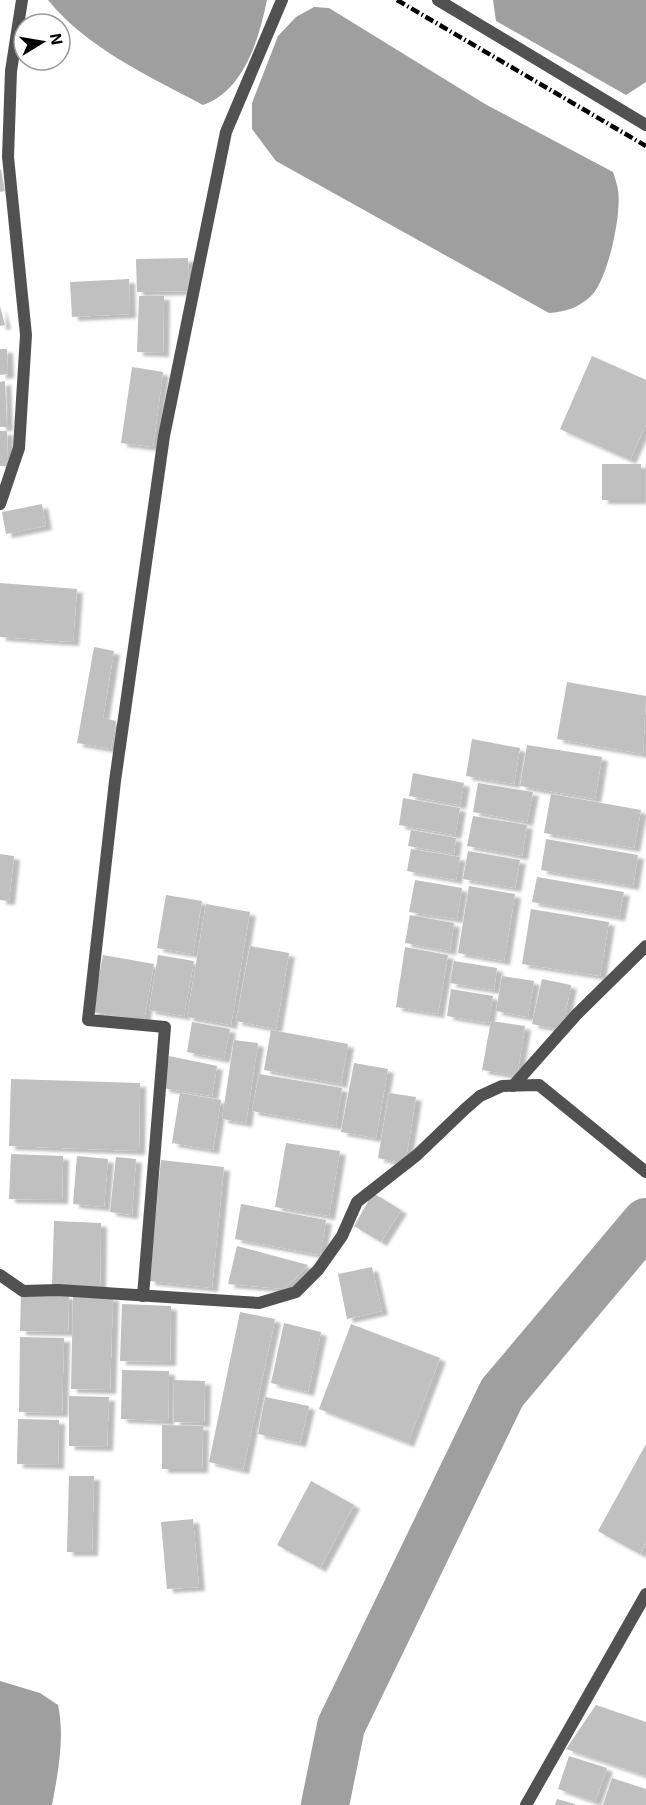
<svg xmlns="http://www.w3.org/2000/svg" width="646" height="1805" font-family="'Exo 2',sans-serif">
<defs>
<filter id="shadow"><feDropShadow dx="6" dy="4" stdDeviation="1.5" flood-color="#0004"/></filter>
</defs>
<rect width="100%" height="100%" fill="#fff"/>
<g fill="#9f9f9f">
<path d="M48 0H267C259 39 244 91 203 105 149 76 88 49 48 0Z"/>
<path d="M493 0H646V82L626 95 496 21Z"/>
<path d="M314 7 329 8 485 104 613 172C615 178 617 184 618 190 622 213 608 280 591 296 578 308 565 312 549 313L276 161 252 129V103L278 36 296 17Z"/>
<path d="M0 1681 40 1693 58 1705C65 1737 58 1773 52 1805H0Z"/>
</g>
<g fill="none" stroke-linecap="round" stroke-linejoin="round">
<path stroke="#9f9f9f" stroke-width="48" d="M325 1805 341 1726 502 1393 646 1222"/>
</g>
<g fill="#c0c0c0" filter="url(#shadow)">
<path d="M1 169 5 191 0 192V170Z"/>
<path d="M188 258 189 291 137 292 136 259Z"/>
<path d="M129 279 130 314 72 317 70 282Z"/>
<path d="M139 296H164L163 353 137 352Z"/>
<path d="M0 306 5 325 0 326Z"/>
<path d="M0 349H7L8 374 0 375Z"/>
<path d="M592 356 646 380V424L630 460 560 429Z"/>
<path d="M132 367 163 372 153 447 121 443Z"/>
<path d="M5 381 7 427H0V382Z"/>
<path d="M0 431H7L8 466H0Z"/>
<rect x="602" y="464" width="39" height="36"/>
<path d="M42 504 46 526 6 534 2 512Z"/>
<path d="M0 583 77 589 73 642 0 637Z"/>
<path d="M94 647 114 651 103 718 116 721 111 749 77 743Z"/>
<path d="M567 682 646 696 643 754 557 739Z"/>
<path d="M472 739 520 748 514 784 466 776Z"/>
<path d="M527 745 602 757 595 799 520 786Z"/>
<path d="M413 773 464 783 460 805 409 796Z"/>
<path d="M478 783 533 792 527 822 473 812Z"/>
<path d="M551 794 641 810 634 848 544 833Z"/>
<path d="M403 798 460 808 455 835 399 825Z"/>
<path d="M473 816 527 825 522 856 467 846Z"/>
<path d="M411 830 456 838 454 854 408 846Z"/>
<path d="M546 839 638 855 633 886 541 870Z"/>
<path d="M411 849 460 857 456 880 407 871Z"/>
<path d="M468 851 520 860 515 888 463 879Z"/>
<path d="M0 854 14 856 9 901 0 900Z"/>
<path d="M537 877 624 892 619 917 532 902Z"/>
<path d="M415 880 462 888 457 919 409 912Z"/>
<path d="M469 886 515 894 504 961 458 953Z"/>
<path d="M166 895 202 901 193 954 157 948Z"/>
<path d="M206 904 250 912 231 1025 187 1017Z"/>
<path d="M531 909 609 922 600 976 522 964Z"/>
<path d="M410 915 454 923 450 951 405 943Z"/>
<path d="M250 946 289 953 276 1029 236 1021Z"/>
<path d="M405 947 448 955 438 1014 396 1007Z"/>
<path d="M103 955 154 964 144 1021 92 1012Z"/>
<path d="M158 955 194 961 184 1016 149 1010Z"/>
<path d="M454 961 497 968 494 990 450 983Z"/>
<path d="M502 976 534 981 528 1017 496 1011Z"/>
<path d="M542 979 571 985 562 1030 532 1024Z"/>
<path d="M451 989 493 996 488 1023 447 1016Z"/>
<path d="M491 1021 525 1026 517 1076 482 1070Z"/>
<path d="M192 1022 230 1029 224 1059 187 1052Z"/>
<path d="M271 1030 348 1044 341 1084 264 1070Z"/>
<path d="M234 1040 258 1043 246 1123 222 1119Z"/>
<path d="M169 1056 217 1066 212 1096 163 1088Z"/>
<path d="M354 1063 388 1069 376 1138 341 1132Z"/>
<path d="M259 1074 342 1088 336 1126 252 1111Z"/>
<path d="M11 1079 140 1083 139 1151 9 1146Z"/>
<path d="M180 1093 221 1100 213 1150 172 1143Z"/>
<path d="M389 1093 416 1097 405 1164 378 1158Z"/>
<path d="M286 1143 340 1151 329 1216 275 1207Z"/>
<path d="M11 1154 63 1156 62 1200 9 1199Z"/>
<path d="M77 1156 108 1159 104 1207 73 1204Z"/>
<path d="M116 1157 136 1159 132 1215 110 1212Z"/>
<path d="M161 1160 224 1167 212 1288 149 1281Z"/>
<path d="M373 1193 401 1210 381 1242 354 1226Z"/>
<path d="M241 1204 326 1220 320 1255 235 1239Z"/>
<path d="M54 1221 101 1223 100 1286 52 1285Z"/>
<path d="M237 1246 308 1265 285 1289 228 1284Z"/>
<path d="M372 1267 382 1311 347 1319 338 1274Z"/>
<path d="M21 1294 69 1295 68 1332 20 1331Z"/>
<path d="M73 1296 113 1297 110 1390 71 1389Z"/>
<path d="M122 1304 171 1306 170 1362 120 1361Z"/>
<path d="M240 1312 275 1319 243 1470 209 1462Z"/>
<path d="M284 1323 321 1332 308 1392 271 1383Z"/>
<path d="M351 1324 440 1358 408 1443 319 1409Z"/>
<path d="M20 1337 64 1338 62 1413 19 1412Z"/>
<path d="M122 1370 169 1371 168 1421 121 1419Z"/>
<path d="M174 1380 205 1381 204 1423 174 1422Z"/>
<path d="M69 1396 109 1397 107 1447 69 1446Z"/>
<path d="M265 1397 309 1406 300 1443 258 1434Z"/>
<path d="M18 1419 59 1420 58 1465 17 1464Z"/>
<path d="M162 1425 203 1426 202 1469H162Z"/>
<path d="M646 1444V1543L640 1554 598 1531Z"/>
<path d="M69 1476H94L92 1552H67Z"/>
<path d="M311 1481 354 1505 320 1568 277 1545Z"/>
<path d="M193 1519 199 1587 167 1589 161 1522Z"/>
<path d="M596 1705 646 1722V1776L566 1749Z"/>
<path d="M569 1756 607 1768 595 1802 558 1789Z"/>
<path d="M612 1778 646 1789V1805H603Z"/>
<path d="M557 1799 575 1804V1805H555Z"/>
</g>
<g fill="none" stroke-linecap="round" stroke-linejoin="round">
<g stroke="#515151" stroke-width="12">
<path d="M438 0 646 125"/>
<path d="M0 504 19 448 26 335 8 157 11 71 22 0"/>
<path d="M513 1086 577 1014 646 946"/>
<path d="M0 1275 23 1291 58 1290 259 1303 296 1292 318 1270 342 1236 357 1202 417 1155 465 1109 480 1096 502 1086 539 1085 646 1172"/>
<path d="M143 1296 165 1027 88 1020 115 781 164 436 226 132 282 0"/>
<path d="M526 1805 646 1594"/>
</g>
<path stroke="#000" stroke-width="4.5" stroke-dasharray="9 3 1.5 3" stroke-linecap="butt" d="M397 0 646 146"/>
</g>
<g transform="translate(42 42) rotate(79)"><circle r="28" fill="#ffffff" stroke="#999999" stroke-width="1.5"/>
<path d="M0-4.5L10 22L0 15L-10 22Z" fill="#000000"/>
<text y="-9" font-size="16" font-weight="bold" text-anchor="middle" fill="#000000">N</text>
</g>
</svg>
